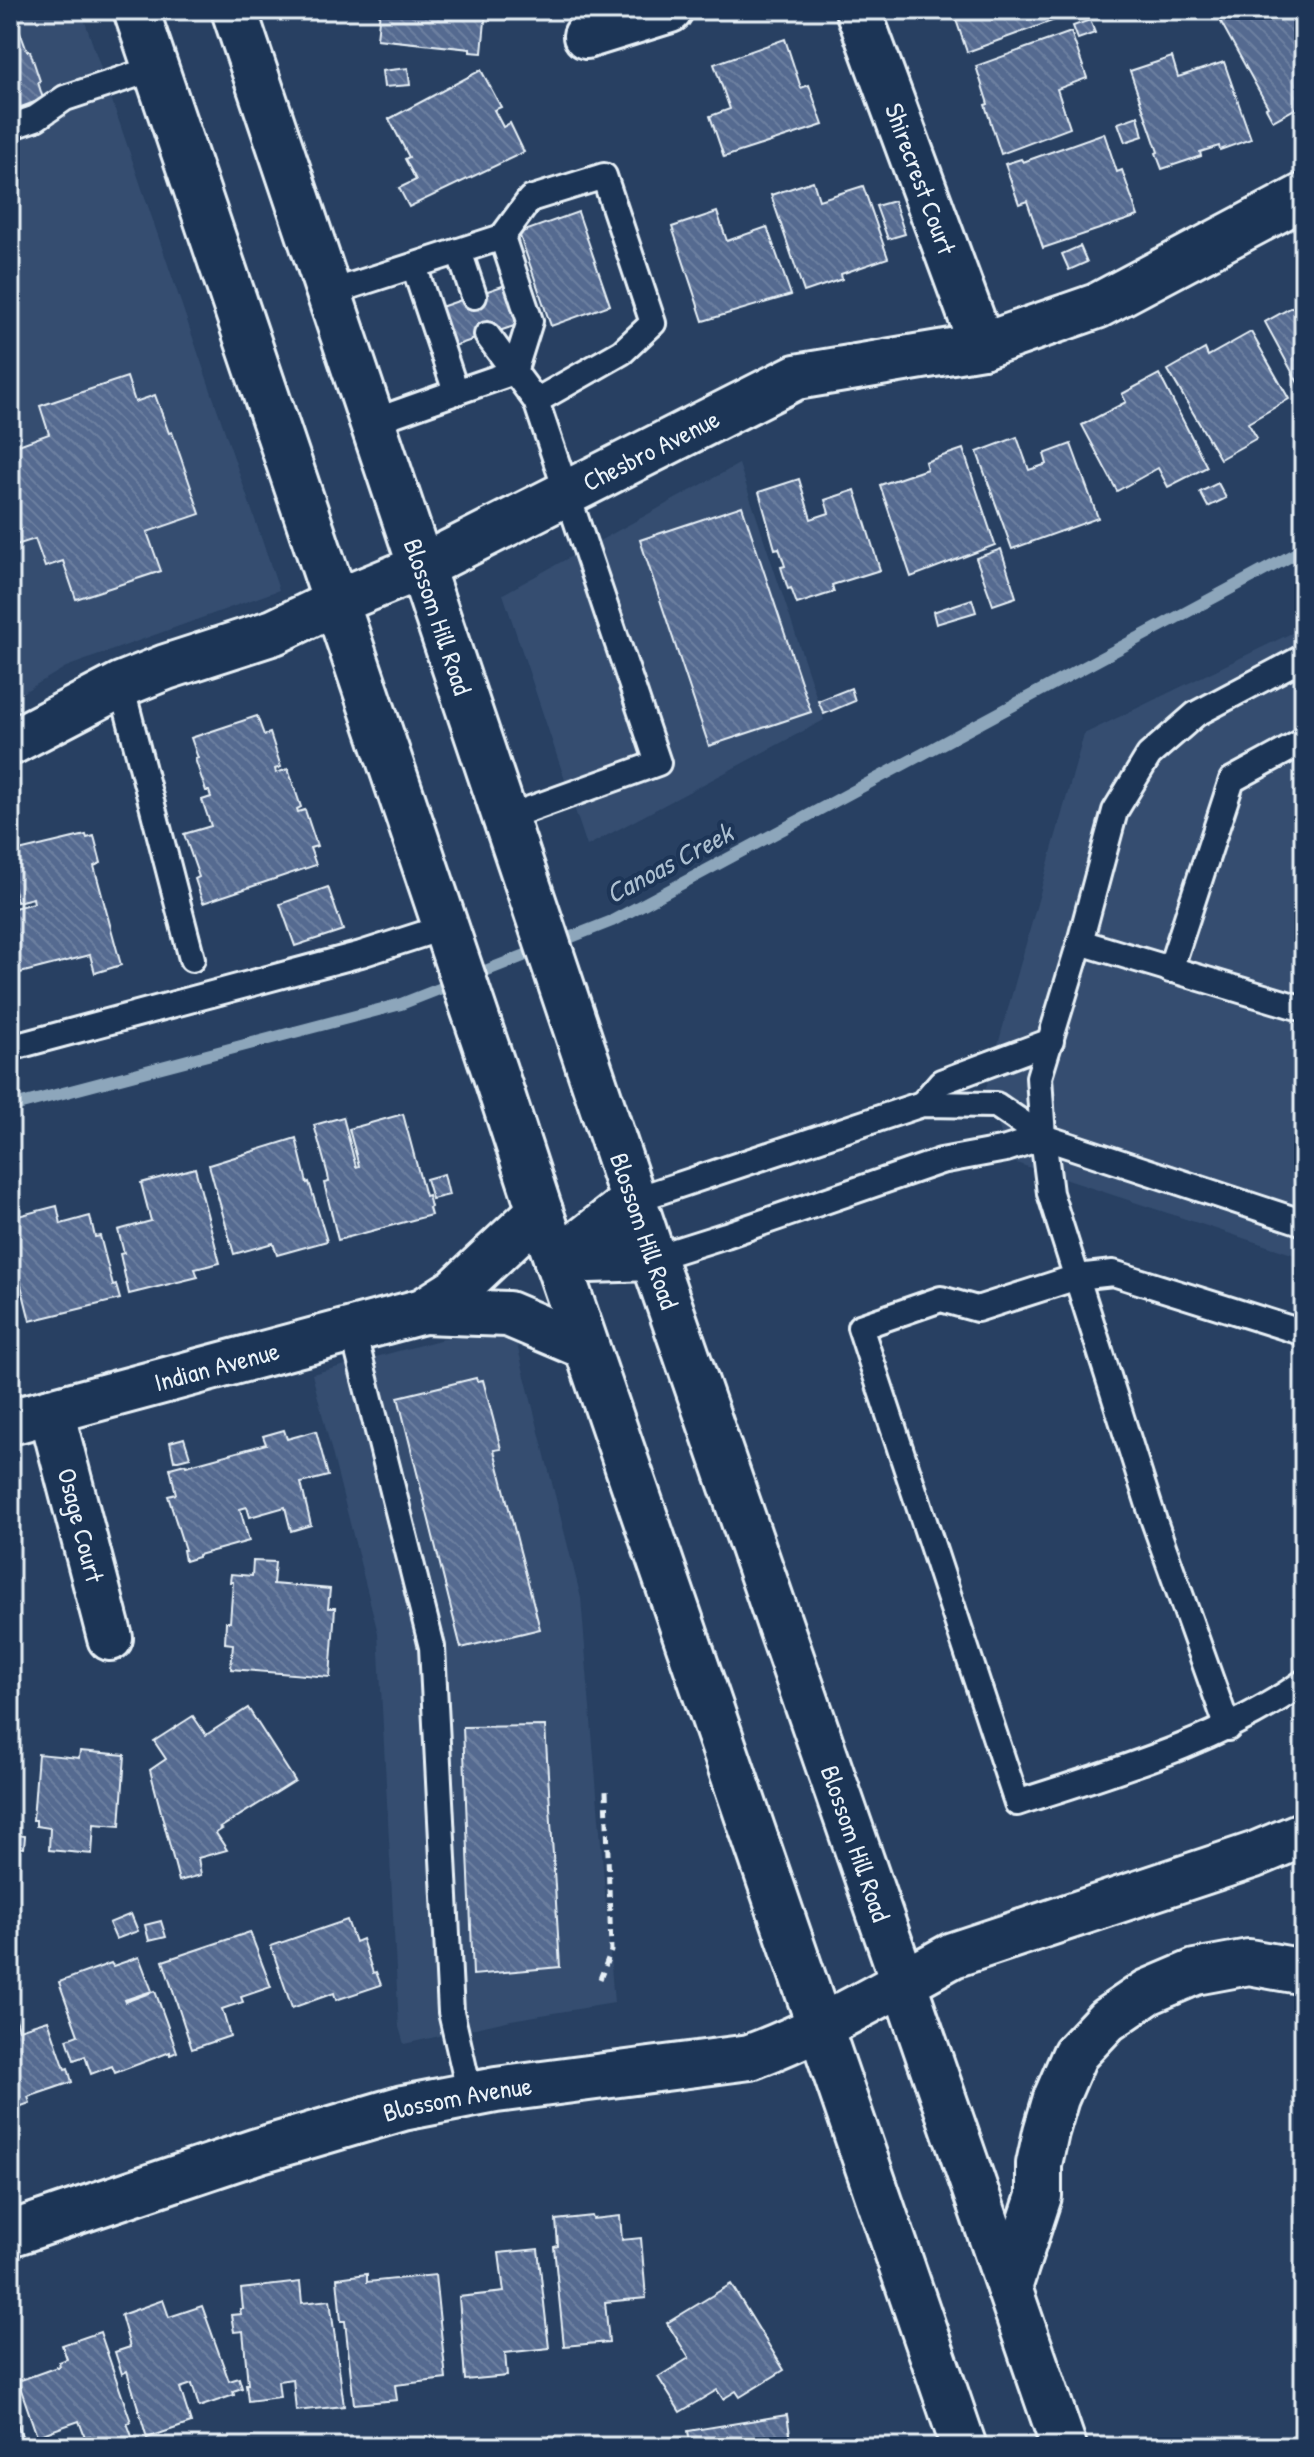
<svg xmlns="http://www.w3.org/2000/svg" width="1314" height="2457" font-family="'Patrick Hand',sans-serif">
<defs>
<pattern id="building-back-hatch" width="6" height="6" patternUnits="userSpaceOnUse" patternTransform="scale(2)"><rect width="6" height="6" fill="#546a90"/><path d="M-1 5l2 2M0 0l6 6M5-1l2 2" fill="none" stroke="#6d80a0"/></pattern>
</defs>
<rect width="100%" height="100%" fill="#284062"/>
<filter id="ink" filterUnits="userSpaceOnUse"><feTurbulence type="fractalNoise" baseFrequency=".0125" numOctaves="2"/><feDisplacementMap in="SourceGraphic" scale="16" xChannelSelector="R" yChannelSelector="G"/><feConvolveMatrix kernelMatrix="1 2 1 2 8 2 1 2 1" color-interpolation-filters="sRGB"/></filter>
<g filter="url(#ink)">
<g fill="#354d70">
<path d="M10 10H81L279 590 66 667 10 700Z"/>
<path d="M739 464 824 720 587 846 503 594Z"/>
<path d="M1304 627V1258L1010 1161 986 1088 1084 734Z"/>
<path d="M511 1321 581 1598 614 2003 511 2020 404 2044 399 2027 378 1633 312 1374Z"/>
</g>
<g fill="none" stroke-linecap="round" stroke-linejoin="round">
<path stroke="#8da6bb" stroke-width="12" d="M10 1107 401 1004 612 921 1304 549"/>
</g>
<g fill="url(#building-back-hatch)" stroke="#e8f1f8" stroke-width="2">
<path d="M380 10H486L482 53 470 52V49L377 39Z"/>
<path d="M957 10H1064L1066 16 967 52 953 11Z"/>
<path d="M1227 10H1304V104L1273 121 1266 108 1268 107 1217 15Z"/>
<path d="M1090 20 1095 33 1078 39 1073 26Z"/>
<path d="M20 32 27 51H30L40 81 38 82 43 99 10 111V36Z"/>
<path d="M1071 32 1087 78 1057 89 1070 128 1001 154 985 105 988 104 976 66Z"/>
<path d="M785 39 801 88 809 85 823 125 724 157 710 116 730 109 714 64Z"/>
<path d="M1172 57 1178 77 1224 62 1251 139 1220 150 1219 146 1200 152 1201 156 1162 169 1156 153 1158 152 1130 71Z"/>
<path d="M408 68 410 85 384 87 382 71Z"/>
<path d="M481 70 501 107 494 110 503 127 510 123 524 152 409 207 399 188 416 180 405 159 409 157 389 119Z"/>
<path d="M1138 116 1143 136 1125 142 1118 123Z"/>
<path d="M1104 133 1117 172 1122 170 1138 216 1043 248 1027 201 1019 204 1005 164 1021 159 1023 162Z"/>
<path d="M813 181 819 200 863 186 888 258 841 274 842 279 804 292 771 195Z"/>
<path d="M894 201 905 234 888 239 876 206Z"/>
<path d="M578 212 610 305 551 326 519 233Z"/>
<path d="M717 212 727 241 767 227 791 295 703 321 672 227Z"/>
<path d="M1080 246 1087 262 1069 270 1062 254Z"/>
<path d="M511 283 523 323 445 349 432 310Z"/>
<path d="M1304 296V394L1265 322 1301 302 1299 298Z"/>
<path d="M1251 332 1289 399 1248 423 1257 438 1220 459 1168 370 1205 349 1208 356Z"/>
<path d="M1159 374 1207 467 1168 487 1158 468 1117 491 1082 425 1126 402 1122 394Z"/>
<path d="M127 377 135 402 155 395 169 433 172 432 200 514 147 532 161 571 76 599 63 561 45 567 35 539 10 547V448L49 434 40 406Z"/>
<path d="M1017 437 1029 470 1047 464 1044 454 1071 444 1098 518 1012 549 977 452Z"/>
<path d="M963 449 995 545 911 577 880 485 927 469 925 462Z"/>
<path d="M799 479 811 519 829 513 825 500 855 490 880 570 832 585 834 592 797 604 791 588 788 589 781 567 785 566 779 548 775 549 759 492Z"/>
<path d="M1218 483 1226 498 1208 507 1200 492Z"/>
<path d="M742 506 811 712 709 746 640 540Z"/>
<path d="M1001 549 1016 597 993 605 976 558Z"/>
<path d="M972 599 976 612 936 624 933 612Z"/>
<path d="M851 688 855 701 824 714 818 701Z"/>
<path d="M257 716 264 735 270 733 281 767 275 769 276 773 288 769 301 807 297 809 298 812 305 810 317 846 310 848 316 865 203 903 195 879 199 877 184 834 211 826 202 800 211 797 209 791H206L195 759 198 758 191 738Z"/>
<path d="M86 835 87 838 94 836 101 863 94 866 121 965 95 973 90 955 20 973 10 934V909L34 903 33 898 17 902 10 875V853Z"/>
<path d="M328 887 343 930 295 946 280 904Z"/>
<path d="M403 1114 425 1196 428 1195 431 1207 429 1208 431 1215 338 1240 324 1183 329 1182 328 1175 314 1125 343 1117 356 1167 359 1166 349 1129Z"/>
<path d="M296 1138 307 1183 309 1182 327 1241 277 1255 273 1243 234 1254 209 1165Z"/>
<path d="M195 1168 220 1263 195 1269 198 1277 129 1294 120 1254 124 1253 118 1230 151 1221 141 1183Z"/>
<path d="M444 1174 449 1195 432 1199 426 1179Z"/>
<path d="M57 1206 61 1224 90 1216 95 1237 100 1236 113 1286 116 1285 120 1299 30 1321 10 1241V1218Z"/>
<path d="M476 1378 477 1381 483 1380 501 1449 494 1450 540 1629 461 1648 398 1397Z"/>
<path d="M284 1430 287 1439 316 1431 328 1476 301 1483 311 1525 291 1531 285 1507 250 1517 247 1507 240 1509 249 1541 198 1555V1557L185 1561 183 1550H185L168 1496 176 1494 170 1468 185 1464 186 1466 266 1444 263 1436Z"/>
<path d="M184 1438 190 1457 174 1461 170 1442Z"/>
<path d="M253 1561 275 1562 273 1584 330 1589 328 1608H335L330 1677 231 1669 233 1644 225 1643 226 1622H230L233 1582H230L231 1574 252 1576Z"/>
<path d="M248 1708 295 1781 220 1828 222 1829 216 1833 227 1850 198 1858 201 1875 179 1881 150 1770 166 1759 154 1741 193 1716 206 1735Z"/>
<path d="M545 1726 560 1967 473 1975 463 1727Z"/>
<path d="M80 1751 125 1755 120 1826 94 1824 92 1854 49 1850 50 1828 36 1826V1820H33L38 1754 79 1758Z"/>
<path d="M10 1834 25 1836 24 1848 10 1847Z"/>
<path d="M131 1914 138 1931 116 1939 109 1923Z"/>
<path d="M347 1920 355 1942 362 1939 373 1973 376 1972 381 1985 336 2000 334 1993 292 2008 271 1946Z"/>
<path d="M161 1921 166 1937 149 1941 145 1925Z"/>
<path d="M250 1932 271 1987 241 1997 243 2002 222 2009 230 2036 192 2049 163 1961Z"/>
<path d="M139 1957 152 1991 124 2000 125 2002 155 1991 177 2052 170 2055V2052L115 2073 112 2066 91 2074 85 2056 74 2060 67 2039 78 2035 59 1982 111 1963 113 1966Z"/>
<path d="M15 2016 19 2029 48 2020 65 2069 68 2068 72 2082 28 2097 30 2103 10 2110V2017Z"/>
<path d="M592 2216 593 2219 620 2216 622 2240 641 2238 646 2298 605 2302 609 2342 564 2346 554 2247 558 2246 556 2220Z"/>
<path d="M538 2249 549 2348 505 2353 507 2376 465 2380 459 2297 504 2292 499 2253Z"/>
<path d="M367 2274V2282L435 2275 446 2379 395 2385 397 2400 354 2404 345 2321H341L337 2278Z"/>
<path d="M300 2282 302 2303 330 2300 344 2406 296 2411 293 2379 278 2381 280 2397 248 2401 246 2384H248L243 2331 234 2332 231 2315 241 2314 240 2309H243L241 2289Z"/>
<path d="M731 2284 784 2370 740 2397 736 2391 723 2399 717 2390 680 2412 658 2377 689 2358 667 2323Z"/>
<path d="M163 2300 169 2317 202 2306 229 2381 239 2378 242 2388 233 2391 234 2395 199 2407 192 2384 180 2388 191 2423 147 2438 127 2371 122 2374 115 2352 130 2347 121 2315Z"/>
<path d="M100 2332 131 2422 127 2423 133 2439 109 2447H94L90 2436 85 2437 79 2421 37 2436 18 2381 60 2366 59 2362 67 2359 62 2345Z"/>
<path d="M10 2404V2403L26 2447H10Z"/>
<path d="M787 2415 792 2447H691L688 2431Z"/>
</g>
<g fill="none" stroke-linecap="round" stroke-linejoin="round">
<defs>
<g id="lane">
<path d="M10 127 36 118 65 98 156 68"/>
<path d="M502 237 530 199 604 176 653 323 622 352 536 401"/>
<path d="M414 266 456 392 514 372 530 321 502 237 459 251"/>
<path d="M329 293 459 251 474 296"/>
<path d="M487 335 536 401 658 763 505 818"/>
<path d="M372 422 456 392"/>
<path d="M121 685 192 959"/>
<path d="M1080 942 1304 1009"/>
<path d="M1170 970 1232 780 1304 741"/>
<path d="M10 1048 361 954 445 927"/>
<path d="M922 1104 941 1082 1051 1041"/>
<path d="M634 1200 922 1104 996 1105 1043 1137 1304 1223"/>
<path d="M653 1258 726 1235 941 1161 1006 1149 1043 1137"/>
<path d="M353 1331 432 1647 451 2012 470 2095"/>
<path d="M1304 1333 1113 1273 1077 1277 977 1309 941 1299 860 1327 1017 1803C1115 1771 1219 1742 1304 1682"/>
<path d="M1228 1728 1154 1521 1050 1193 1043 1137 1039 1077 1080 942 1115 811 1149 755 1196 714 1304 657"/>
</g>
<g id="street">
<path id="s1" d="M858 10 982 346"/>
<path d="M586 36 670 10"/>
<path id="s2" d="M10 743 121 685 166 667 274 632 336 602 421 567 796 377 982 346 1097 306 1304 196"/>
<path d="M423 1311 508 1314 586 1347"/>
<path id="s3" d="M51 1411 110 1638"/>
<path id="s4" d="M10 1422 423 1311 456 1290 540 1211"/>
</g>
<g id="secondary">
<path d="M136 10 494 1070 540 1211 964 2447"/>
<path id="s5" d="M234 10 653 1258 1064 2447"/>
<path d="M557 1261 634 1200"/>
<path d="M557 1261 653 1258"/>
<path id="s6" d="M10 2234 257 2151 403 2108 496 2090 750 2057C804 2037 853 2010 904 1982"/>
</g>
<g id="highway">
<path d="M904 1982 953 1955 1254 1855 1304 1834"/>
<path d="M1009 2288 1039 2196V2164L1046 2132 1056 2098 1075 2054 1107 2020 1148 1992 1195 1972 1249 1962 1304 1972"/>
</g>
</defs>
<use href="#lane" stroke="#e8f1f8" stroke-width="30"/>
<use href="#street" stroke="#e8f1f8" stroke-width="50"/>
<use href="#secondary" stroke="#e8f1f8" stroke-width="50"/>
<use href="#highway" stroke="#e8f1f8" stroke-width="50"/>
<path stroke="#e8f1f8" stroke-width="5" stroke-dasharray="8 6" stroke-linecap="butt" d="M600 1979 611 1951 606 1791"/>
<use href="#lane" stroke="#1d3557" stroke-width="24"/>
<use href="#street" stroke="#1d3557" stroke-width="44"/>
<use href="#secondary" stroke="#1d3557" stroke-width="44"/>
<use href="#highway" stroke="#1d3557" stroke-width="44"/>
</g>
</g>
<g text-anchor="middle" stroke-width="8" stroke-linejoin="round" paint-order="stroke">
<g font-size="26" fill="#e8f1f8" stroke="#1d3557">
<text dy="9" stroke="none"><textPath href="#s1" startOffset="180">Shirecrest Court</textPath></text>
<text dy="9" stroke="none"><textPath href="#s2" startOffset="706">Chesbro Avenue</textPath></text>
<text dy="9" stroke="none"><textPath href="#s5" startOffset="640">Blossom Hill Road</textPath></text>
<text dy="9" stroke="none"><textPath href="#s5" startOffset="1288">Blossom Hill Road</textPath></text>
<text dy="9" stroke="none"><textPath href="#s4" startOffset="214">Indian Avenue</textPath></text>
<text dy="9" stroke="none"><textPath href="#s3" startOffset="118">Osage Court</textPath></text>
<text dy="9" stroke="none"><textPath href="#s5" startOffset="1936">Blossom Hill Road</textPath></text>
<text dy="9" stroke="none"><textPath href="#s6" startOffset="468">Blossom Avenue</textPath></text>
</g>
<g font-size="28" font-style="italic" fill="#acbfd0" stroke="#1d3557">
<text transform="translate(669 863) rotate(-28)" y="10">Canoas Creek</text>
</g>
</g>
<rect width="1314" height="2457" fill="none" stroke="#1d3557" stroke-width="40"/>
<rect x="20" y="20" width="1274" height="2417" fill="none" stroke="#e8f1f8" stroke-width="3" filter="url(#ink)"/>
</svg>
